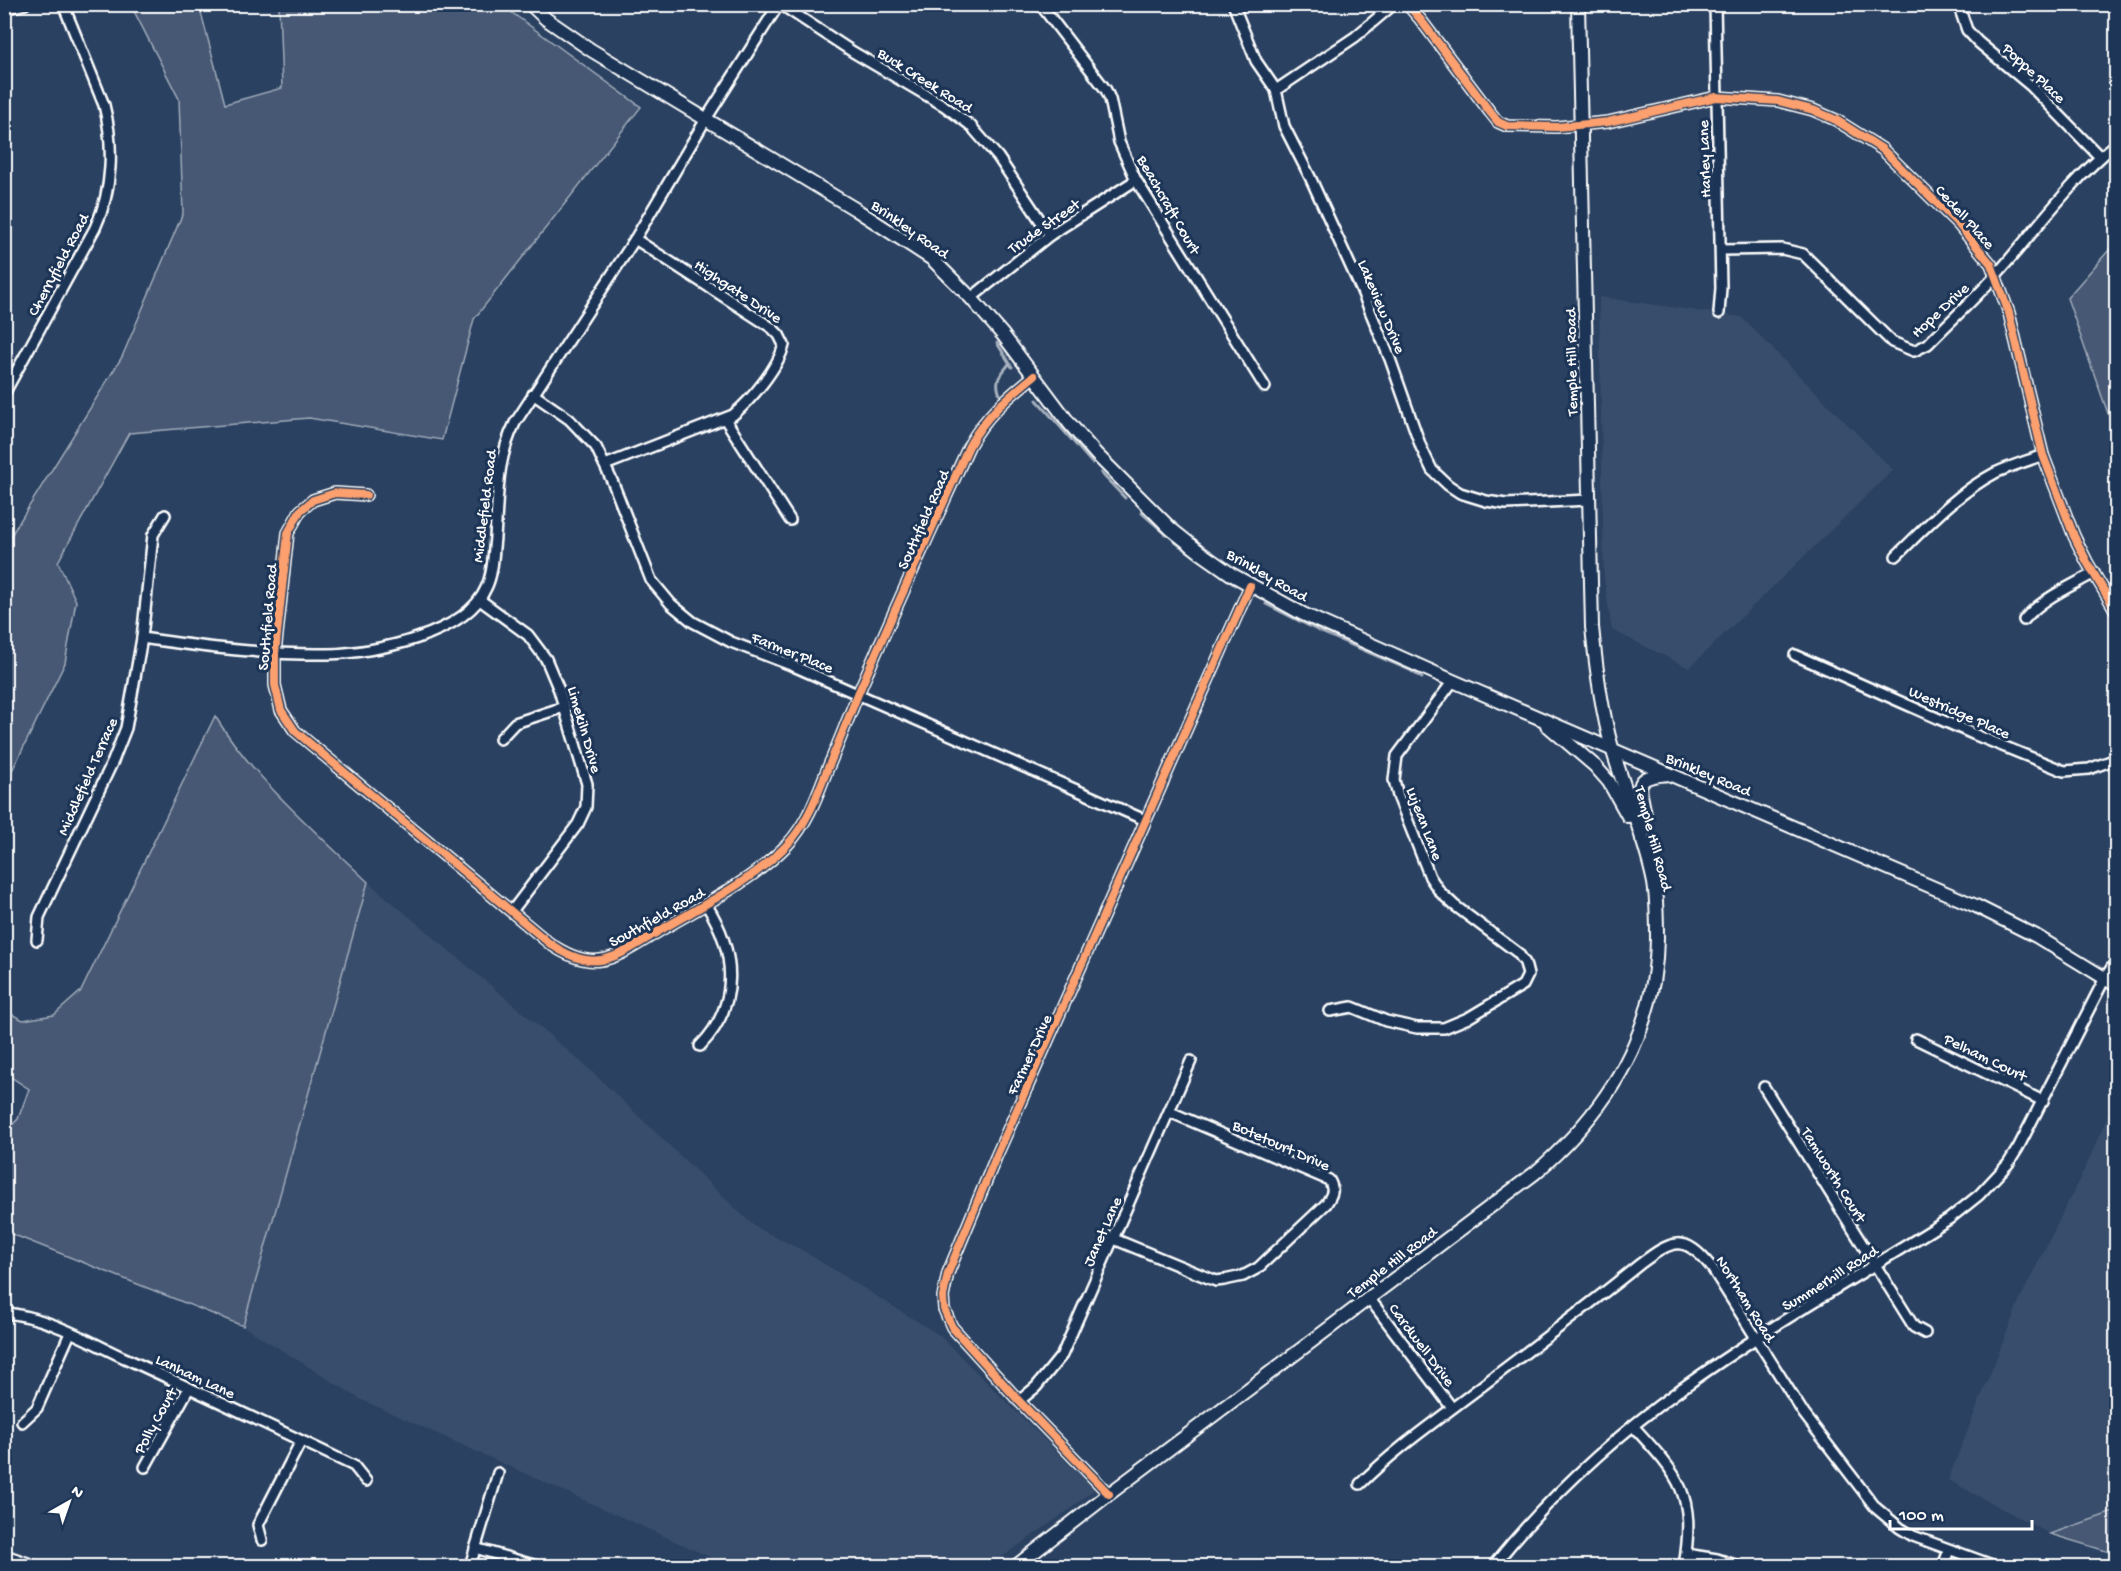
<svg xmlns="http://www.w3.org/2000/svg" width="2121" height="1571" font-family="'Gochi Hand',sans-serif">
<rect width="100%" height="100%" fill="#2a4161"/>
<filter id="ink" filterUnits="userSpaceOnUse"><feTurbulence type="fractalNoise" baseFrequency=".0167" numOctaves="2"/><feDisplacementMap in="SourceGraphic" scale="12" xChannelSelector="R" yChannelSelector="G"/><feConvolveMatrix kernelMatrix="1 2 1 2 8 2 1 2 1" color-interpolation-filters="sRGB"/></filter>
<g filter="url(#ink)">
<g fill="#394e6c">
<path d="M1599 297 1741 317 1893 470 1689 668 1612 630 1604 579Z"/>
<path d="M368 882 587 1067 755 1227 802 1250 939 1335 1094 1489 1069 1510 989 1566H730L360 1399 243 1326Z"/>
<path d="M2116 1096V1511L2050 1534 1948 1480 2020 1299 2087 1164Z"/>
</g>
<g fill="#465975" stroke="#a2acba" stroke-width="1.5">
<path d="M149 4 199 5 225 104 282 88 279 5 504 4 511 12 641 107 474 319 442 440 309 418 129 433 58 562 76 601 65 663 5 785V545L122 357 183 213 179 99 134 11Z"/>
<path d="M2116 242V436L2067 298Z"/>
<path d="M215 716C255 780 314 830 368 882L243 1326 4 1231 5 1132 18 1119 29 1089 5 1073V1011L23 1020 54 1015 81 991Z"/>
<path d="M2116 1511V1554L2050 1534Z"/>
</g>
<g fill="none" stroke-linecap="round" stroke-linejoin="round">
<g stroke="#a7b1be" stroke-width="3">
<path d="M997 343 1012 367"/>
<path d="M1000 395C994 379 1000 376 1009 364"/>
<path d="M1037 400 1092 463"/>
<path d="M1101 473 1125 498"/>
<path d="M1142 513 1166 534"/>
<path d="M1175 542 1235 585"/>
<path d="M1266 604 1317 630 1410 670 1422 678"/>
</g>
<defs>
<g id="street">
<path d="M780 4 853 52 943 105 970 125 998 157 1050 235"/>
<path d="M1040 4 1106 90 1110 99 1119 142 1136 180 1265 387"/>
<path d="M1233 4 1256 61 1276 90 1284 126 1310 177 1361 289 1390 359 1421 447 1432 470 1448 485 1460 493 1486 501 1506 504 1589 500"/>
<path d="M1407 4 1420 19 1490 112 1498 122 1507 126 1557 127 1608 122 1716 97 1778 101 1813 110 1836 120 1882 149 1958 224 1991 264 2009 313 2043 455 2074 536 2087 562 2116 611"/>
<path d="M1715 4 1721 288 1719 313"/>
<path d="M1958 4 1967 30 1978 42 2031 86 2100 157"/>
<path d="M4 9 25 4"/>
<path d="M1276 90 1355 37 1394 4"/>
<path d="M1721 250 1782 249 1803 254 1892 342 1914 351 1928 344C1950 321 1975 299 1996 275 2035 231 2070 181 2116 144"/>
<path d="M971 298 1050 235 1136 180"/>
<path d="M4 394 95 228C113 190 114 145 104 105L63 4"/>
<path d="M533 394 569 419 596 447 613 483 651 580 671 604 693 622 731 642 791 665 1145 820"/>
<path d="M725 419 790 520"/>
<path d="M605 465 733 415C751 400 778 368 784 345L779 335 772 328 635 239"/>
<path d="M366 495 335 493 313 500 300 511 288 533 275 653V685L281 710 295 731 549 943C596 976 616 957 659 931 703 905 751 882 787 845 807 824 817 796 827 770 838 745 848 719 858 694 894 611 932 528 969 446 985 416 1008 397 1034 376"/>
<path d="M1896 556C1926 527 1957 493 1995 473 2010 466 2027 461 2043 455"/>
<path d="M480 600 528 635 546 659 559 690 587 784 586 807 578 824 512 911"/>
<path d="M2024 620C2042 598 2070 587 2094 573"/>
<path d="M142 638C203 647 266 655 328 654 374 653 466 635 486 588 492 576 493 561 494 548 499 503 494 465 515 423L635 239 706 119 779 4"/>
<path d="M1795 655 1973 734 2064 771 2089 769 2116 759"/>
<path d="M500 739 515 723 564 707"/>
<path d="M37 940 39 917 113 761 126 728 142 638 153 535 165 515"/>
<path d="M1330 1011 1352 1007 1386 1021 1417 1028H1444L1468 1018 1523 985 1528 975 1525 963 1518 953 1454 905 1440 892 1430 877 1398 796 1394 780 1397 756 1453 681"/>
<path d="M1916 1039 2043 1101"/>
<path d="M700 1046C741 1004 736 951 706 904"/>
<path d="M1764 1087 1914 1327 1925 1333"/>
<path d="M1114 1239 1206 1277 1216 1281 1224 1280 1243 1276 1258 1268 1326 1204C1332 1195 1335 1190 1329 1180L1170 1112"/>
<path d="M1369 1298 1452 1408"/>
<path d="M4 1313C48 1316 89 1342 127 1359 203 1394 279 1430 354 1466L366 1481"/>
<path d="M1019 1401 1036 1387 1062 1355 1191 1061"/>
<path d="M22 1422 37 1408 70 1333"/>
<path d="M1633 1426C1680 1477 1696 1494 1684 1566"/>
<path d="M145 1467 189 1388"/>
<path d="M1360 1484C1393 1451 1429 1426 1466 1398 1524 1354 1583 1310 1640 1264 1672 1240 1684 1233 1712 1268L1804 1414 1876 1508 1900 1528 1913 1536 1995 1566"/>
<path d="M1109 1494 1019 1401 952 1327 944 1309 943 1297 948 1273 996 1157 1250 586"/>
<path d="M262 1540 258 1525 301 1441"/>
<path d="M475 1548 537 1566"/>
<path d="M1686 1554 1717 1559 1738 1566"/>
<path d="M470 1566 498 1473"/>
<path d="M1493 1566C1547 1499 1610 1440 1681 1389 1766 1328 1860 1275 1949 1219L1979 1195 2008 1164 2018 1148 2105 978 2116 961"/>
<path d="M1943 1566 1949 1550"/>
</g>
<g id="secondary">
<path d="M530 4 546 19 591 50 855 209 932 259 971 298 1003 335 1069 423 1096 454 1171 529 1201 553 1231 574 1303 614 1453 681 1976 906 2036 936 2116 985"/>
<path d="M1547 725 1595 766 1609 782 1628 816"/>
<path d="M1642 839C1643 831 1646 822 1645 815 1640 785 1631 777 1669 774"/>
<path d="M1016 1566 1109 1494 1535 1173C1606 1112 1656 1035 1657 938 1657 920 1657 901 1654 883 1645 837 1625 793 1612 748 1601 709 1596 668 1592 627L1578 4"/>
</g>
<path id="primary" d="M4 1557 30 1566"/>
</defs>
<use href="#street" stroke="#fff" stroke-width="14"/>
<use href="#secondary" stroke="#fff" stroke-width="16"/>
<use href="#primary" stroke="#fff" stroke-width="18"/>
<use href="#street" stroke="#1d3557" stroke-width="9"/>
<use href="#secondary" stroke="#1d3557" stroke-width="12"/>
<use href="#primary" stroke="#1d3557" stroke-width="14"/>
<defs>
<g id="cycleway">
<path d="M1407 4 1420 19 1490 112 1498 122 1507 126 1557 127 1608 122 1716 97 1778 101 1813 110 1836 120 1882 149 1958 224 1991 264 2009 313 2043 455 2074 536 2087 562 2116 611"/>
<path d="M366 495 335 493 313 500 300 511 288 533 275 653V685L281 710 295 731 549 943C596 976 616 957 659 931 703 905 751 882 787 845 807 824 817 796 827 770 838 745 848 719 858 694 894 611 932 528 969 446 985 416 1008 397 1034 376"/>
<path d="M1109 1494 1019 1401 952 1327 944 1309 943 1297 948 1273 996 1157 1250 586"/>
</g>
</defs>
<use href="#cycleway" stroke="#1d3557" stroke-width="11"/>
<use href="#cycleway" stroke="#fca06f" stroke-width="8"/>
</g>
</g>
<g text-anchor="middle" stroke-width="6" stroke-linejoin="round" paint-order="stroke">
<g font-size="16" fill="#fff" stroke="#1d3557">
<text transform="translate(2035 72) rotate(43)" y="6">Poppe Place</text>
<text transform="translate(926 79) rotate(32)" y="6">Buck Creek Road</text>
<text transform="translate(1703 159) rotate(-92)" y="6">Harley Lane</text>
<text transform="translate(1170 204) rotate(60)" y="6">Beachcraft Court</text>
<text transform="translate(1966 216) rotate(48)" y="6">Cedell Place</text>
<text transform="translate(1043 225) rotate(-35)" y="6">Trude Street</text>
<text transform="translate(911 228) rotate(35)" y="6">Brinkley Road</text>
<text transform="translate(57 264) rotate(-62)" y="6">Cherryfield Road</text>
<text transform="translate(739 290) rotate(34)" y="6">Highgate Drive</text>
<text transform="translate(1383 306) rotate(67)" y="6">Lakeview Drive</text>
<text transform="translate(1939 309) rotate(-43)" y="6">Hope Drive</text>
<text transform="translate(1570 362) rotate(-91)" y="6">Temple Hill Road</text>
<text transform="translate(483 506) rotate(-83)" y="6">Middlefield Road</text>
<text transform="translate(922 519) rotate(-66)" y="6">Southfield Road</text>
<text transform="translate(1268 574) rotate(30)" y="6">Brinkley Road</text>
<text transform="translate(266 617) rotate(-85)" y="6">Southfield Road</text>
<text transform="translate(793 651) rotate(22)" y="6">Farmer Place</text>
<text transform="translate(1960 711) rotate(24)" y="6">Westridge Place</text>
<text transform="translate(586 729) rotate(74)" y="6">Limekiln Drive</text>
<text transform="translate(1709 773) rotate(23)" y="6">Brinkley Road</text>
<text transform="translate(86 776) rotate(-66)" y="6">Middlefield Terrace</text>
<text transform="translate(1426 823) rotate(69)" y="6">Lujean Lane</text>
<text transform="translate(1655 838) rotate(75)" y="6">Temple Hill Road</text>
<text transform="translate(656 916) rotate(-29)" y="6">Southfield Road</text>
<text transform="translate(1028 1054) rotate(-65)" y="6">Farmer Drive</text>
<text transform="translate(1986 1056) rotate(26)" y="6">Pelham Court</text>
<text transform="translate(1282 1144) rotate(24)" y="6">Botetourt Drive</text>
<text transform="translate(1835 1174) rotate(58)" y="6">Tamworth Court</text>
<text transform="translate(1101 1231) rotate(-66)" y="6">Janet Lane</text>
<text transform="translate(1391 1261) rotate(-37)" y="6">Temple Hill Road</text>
<text transform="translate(1829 1277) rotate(-32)" y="6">Summerhill Road</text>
<text transform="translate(1747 1298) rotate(58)" y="6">Northam Road</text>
<text transform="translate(1423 1344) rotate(53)" y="6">Cardwell Drive</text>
<text transform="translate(196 1375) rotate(25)" y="6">Lanham Lane</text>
<text transform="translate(154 1420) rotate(-61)" y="6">Polly Court</text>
</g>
</g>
<rect width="2121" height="1571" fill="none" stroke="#1d3557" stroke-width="24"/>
<rect x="12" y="12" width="2097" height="1547" fill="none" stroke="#fff" stroke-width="2" filter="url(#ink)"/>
<g transform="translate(69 1502) rotate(40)" stroke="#1d3557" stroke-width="4.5" paint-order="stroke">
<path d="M0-4.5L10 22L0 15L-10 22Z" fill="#ffffff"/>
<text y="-9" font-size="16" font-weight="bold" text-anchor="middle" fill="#ffffff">N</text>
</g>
<path d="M1890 1520v9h142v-9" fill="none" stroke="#ffffff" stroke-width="3"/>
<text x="1899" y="1520" font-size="18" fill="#ffffff" stroke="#1d3557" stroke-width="4.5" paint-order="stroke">100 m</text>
</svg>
